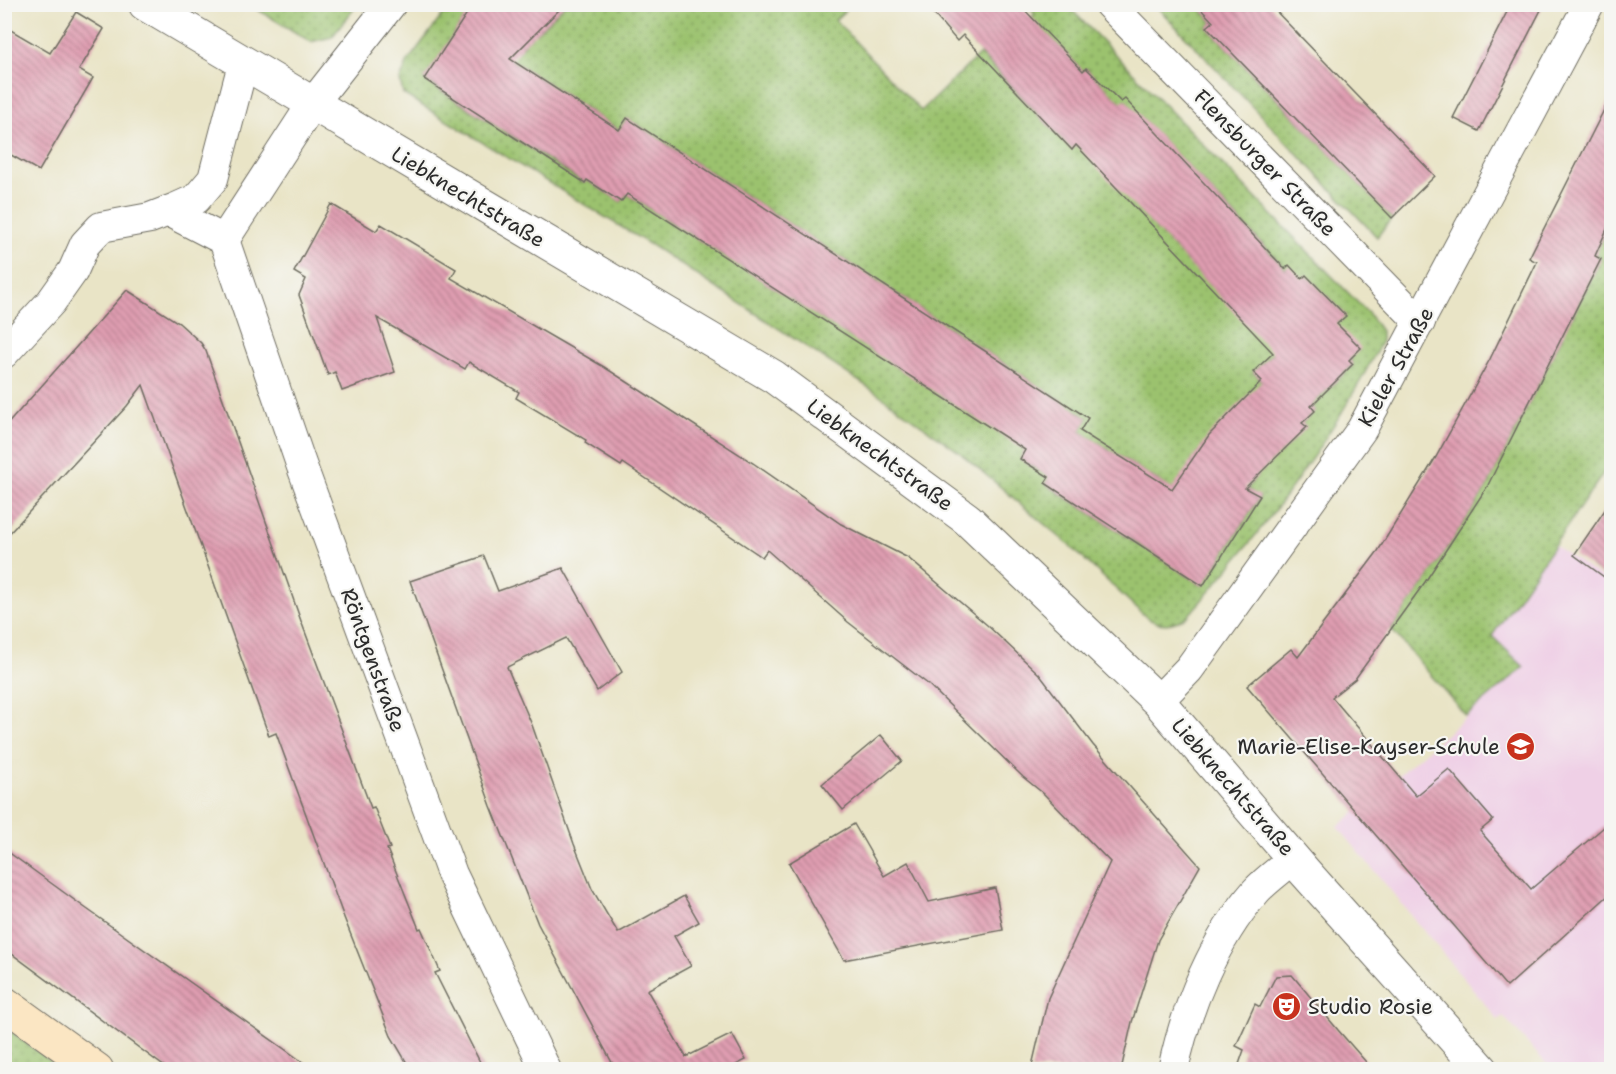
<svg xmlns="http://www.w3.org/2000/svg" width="1616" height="1074" font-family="'Shantell Sans',sans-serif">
<defs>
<pattern id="grass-dots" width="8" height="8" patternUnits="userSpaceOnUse" patternTransform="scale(1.5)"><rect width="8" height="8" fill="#9bc26e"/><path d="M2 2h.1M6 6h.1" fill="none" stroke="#7f9e5b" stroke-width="1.8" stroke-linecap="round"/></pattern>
<pattern id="building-back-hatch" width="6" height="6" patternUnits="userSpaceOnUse" patternTransform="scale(1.5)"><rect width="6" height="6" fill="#df9db1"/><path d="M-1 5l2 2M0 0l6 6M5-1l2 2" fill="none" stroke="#b58090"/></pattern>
</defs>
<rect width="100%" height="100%" fill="#f6f6f2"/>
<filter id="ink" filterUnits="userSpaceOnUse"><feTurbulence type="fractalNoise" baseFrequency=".0167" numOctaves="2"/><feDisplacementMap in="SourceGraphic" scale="12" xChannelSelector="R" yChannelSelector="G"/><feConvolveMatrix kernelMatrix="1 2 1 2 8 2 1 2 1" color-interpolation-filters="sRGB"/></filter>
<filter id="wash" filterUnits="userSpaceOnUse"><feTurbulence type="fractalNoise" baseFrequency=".008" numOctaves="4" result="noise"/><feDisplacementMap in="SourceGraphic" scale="24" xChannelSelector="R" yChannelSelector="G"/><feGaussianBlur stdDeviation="1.35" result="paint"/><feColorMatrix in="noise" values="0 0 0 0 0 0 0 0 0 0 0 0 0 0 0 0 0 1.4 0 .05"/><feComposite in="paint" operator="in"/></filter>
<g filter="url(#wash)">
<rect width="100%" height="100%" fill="#e9e4c6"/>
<path fill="#efd0e6" d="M1554 545 1611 584V1069H1551L1503 1016 1498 1020 1338 827 1523 668 1492 636Z"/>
<g fill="url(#grass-dots)" stroke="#63764c" stroke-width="1.5">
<path d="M250 5H298L304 9 307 5H357L332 37 311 42Z"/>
<path d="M450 5H473L424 80 584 183 587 180 621 202 627 194 1025 449 1020 459 1049 477 1045 484 1203 586 1260 497 1248 489 1255 477 1306 427 1302 423 1315 411 1311 406 1353 365 1337 324 1345 315 1307 276 1302 279 1286 269 1125 100 1117 107 1086 68 1083 71 1031 17 1035 14 1026 5H1067L1368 313 1381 331V343C1329 444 1263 531 1188 616 1173 625 1162 627 1147 618L1069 545 959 452 874 391 654 247 403 94 400 80 408 61Z"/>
<path d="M565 5H851L835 20 921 111 980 54 1071 149 1076 145 1283 343 1253 372 1262 381 1187 499 1080 431 1088 418 627 118 619 130 513 61 535 29 538 31Z"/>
<path d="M1155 5H1196L1213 22 1207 27 1392 218 1377 237Z"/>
<path d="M1611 220V462L1492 636 1524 667 1466 716 1391 629 1425 582 1487 487 1601 259 1595 256Z"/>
<path d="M5 1027 61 1069H5Z"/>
</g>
<g id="blocks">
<g fill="url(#building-back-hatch)">
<path d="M473 4H565L510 59 619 130 627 118 1088 418 1080 431 1172 489 1209 435 1262 381 1253 372 1273 353 1076 145 1072 150 963 35 957 41 925 4H1019L1083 71 1086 68 1121 102 1125 99 1285 269 1289 265 1302 279 1306 275 1346 316 1337 324 1361 348 1349 360 1353 364 1311 406 1315 411 1302 423 1307 427 1245 488 1260 496 1203 586 1045 483 1049 477 1020 459 1025 450 627 194 621 202 587 180 585 183 424 79Z"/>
<path d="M1196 4H1269L1435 176 1392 218 1207 27 1213 22Z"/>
<path d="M1511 4H1544L1479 131 1453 118Z"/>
<path d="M76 12 104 29 79 70 93 78 39 171 4 151V26L50 53Z"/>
<path d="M1611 96V220L1595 256 1601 259 1487 487 1425 582 1355 679 1332 697 1416 796 1449 769 1493 820 1480 831 1531 889 1611 821V893L1507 987 1247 686 1291 649 1298 657 1378 551 1436 457 1490 359 1537 262 1529 258Z"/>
<path d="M331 204 376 231 381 224 456 269 451 278 604 367 753 463 841 524 908 558 987 625 1039 674 1093 745 1200 866 1158 940 1132 1022 1121 1070H1031L1048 998 1110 862 1044 794 1023 777 929 685 848 622 767 550 762 557 623 463 621 466 585 443 586 440 516 398 519 392 469 362 465 369 377 318 395 372 342 391 335 372 328 375 299 295 306 279 294 272Z"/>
<path d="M127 290 179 323 201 343 206 351 301 621 371 808 374 807 390 848 387 849 419 929 421 928 440 971 435 973 484 1070H411L391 1036 343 915 276 733 269 736 143 385 127 406 4 539V428Z"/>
<path d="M1611 501V582L1574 555Z"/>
<path d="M484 556 498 591 563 568 622 672 597 691 566 638 507 667 532 725 574 844 592 889 618 933 684 896 699 922 674 936 691 966 647 990 686 1057 732 1034 746 1060 726 1070H616L538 924 491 806 410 581Z"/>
<path d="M881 735 902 761 843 810 822 784Z"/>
<path d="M854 824 884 876 908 862 929 902 995 888 1003 930 844 960 789 863Z"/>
<path d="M4 849 84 907 314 1070H169L4 948Z"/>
<path d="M1292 975 1338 1030 1373 1070H1237L1244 1050 1236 1046 1255 1004 1260 1007 1276 976Z"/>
</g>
</g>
</g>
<g filter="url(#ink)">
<use href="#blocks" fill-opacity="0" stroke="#6e6c61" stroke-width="1.5"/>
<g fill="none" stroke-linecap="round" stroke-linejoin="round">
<defs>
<g id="minor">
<path d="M1109 4 1420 322"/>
<path d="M168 211 224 240 301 464 452 874 546 1070"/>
<path d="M224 240 313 103 391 4"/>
<path d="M4 353 51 302 73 271 85 244 101 227 150 218 176 208 196 199 213 179 243 64"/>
<path d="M1158 701 1189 669 1362 429 1589 4"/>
<path d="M1173 1070C1186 1008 1214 939 1256 891 1267 879 1282 869 1294 858"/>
</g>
<path id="tertiary" d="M145 4 774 377 967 519 1158 701 1304 871 1482 1070"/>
<path id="secondary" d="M4 1003 97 1070"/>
</defs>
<use href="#minor" stroke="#6e6c61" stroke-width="32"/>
<use href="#tertiary" stroke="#6e6c61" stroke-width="35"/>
<use href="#secondary" stroke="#6e6c61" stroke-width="35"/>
<use href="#minor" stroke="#fff" stroke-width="30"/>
<use href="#tertiary" stroke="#fff" stroke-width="33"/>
<use href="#secondary" stroke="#fbe6c3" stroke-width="33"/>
</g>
</g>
<defs>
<symbol id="school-disc" viewBox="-11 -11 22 22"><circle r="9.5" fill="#c8321e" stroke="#f6f6f2"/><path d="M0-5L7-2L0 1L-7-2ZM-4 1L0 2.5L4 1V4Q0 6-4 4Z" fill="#fff"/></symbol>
<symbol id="theatre-disc" viewBox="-11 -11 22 22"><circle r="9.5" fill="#c8321e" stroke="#f6f6f2"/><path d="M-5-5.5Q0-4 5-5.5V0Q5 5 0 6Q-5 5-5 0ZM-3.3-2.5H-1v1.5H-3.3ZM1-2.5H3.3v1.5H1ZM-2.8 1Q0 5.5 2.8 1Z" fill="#fff"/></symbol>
</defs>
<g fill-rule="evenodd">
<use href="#school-disc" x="1504" y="730" width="33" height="33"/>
<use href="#theatre-disc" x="1270" y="990" width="33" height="33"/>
</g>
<g text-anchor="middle" stroke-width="4.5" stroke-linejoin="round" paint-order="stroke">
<g font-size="21" fill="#2b2b2b" stroke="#f6f6f2">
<text transform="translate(1265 163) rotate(46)" y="7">Flensburger Straße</text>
<text transform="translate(468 197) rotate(31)" y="7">Liebknechtstraße</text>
<text transform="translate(1396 367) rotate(-61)" y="7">Kieler Straße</text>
<text transform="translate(880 455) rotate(36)" y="7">Liebknechtstraße</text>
<text transform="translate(373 660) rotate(70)" y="7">Röntgenstraße</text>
<text transform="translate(1233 787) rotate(49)" y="7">Liebknechtstraße</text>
</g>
<g font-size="21" fill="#2b2b2b" stroke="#f6f6f2" text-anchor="end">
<text x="1500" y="754">Marie-Elise-Kayser-Schule</text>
<text x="1308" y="1014" text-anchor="start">Studio Rosie</text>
</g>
</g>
<rect width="1616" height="1074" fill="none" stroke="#f6f6f2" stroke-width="24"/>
</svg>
